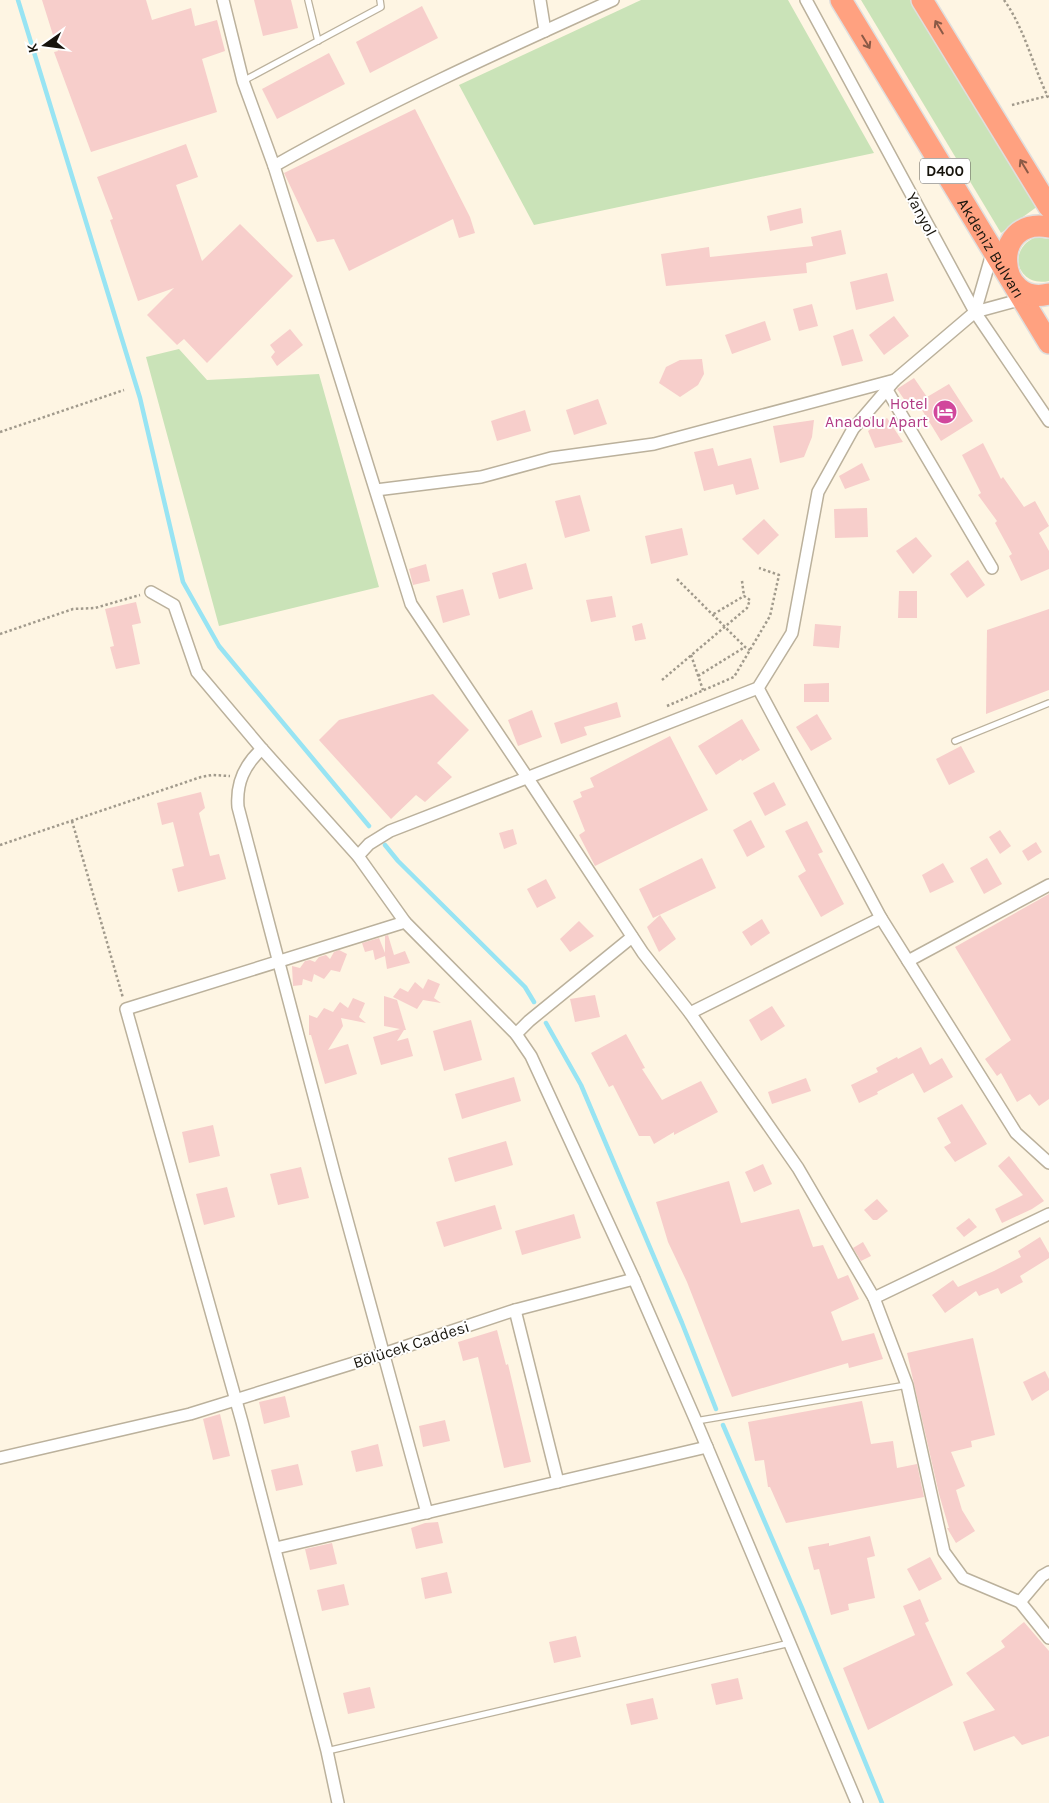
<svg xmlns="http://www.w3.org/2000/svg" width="1049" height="1803" font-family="Karla,sans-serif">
<rect width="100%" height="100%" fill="#fef5e3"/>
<g fill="#cae3b8">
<path d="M641 0H788L874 153 534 225 459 85Z"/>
<path d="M861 0H913L1038 206 1001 233Z"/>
<path d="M1036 237 1049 239V281C1017 288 1006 249 1036 237Z"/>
<path d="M179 349 207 380 319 374 379 587 219 626 146 357Z"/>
</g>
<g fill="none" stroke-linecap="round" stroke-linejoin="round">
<g stroke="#98e4f3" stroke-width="4.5">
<path d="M18 0 140 398 183 582 219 646 369 826"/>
<path d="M385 845 398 861 525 987 534 1002"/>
<path d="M546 1023 581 1085 682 1323 716 1409"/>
<path d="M723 1425 802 1608 882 1803"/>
</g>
</g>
<g fill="#f7cecb">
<path d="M42 0H146L152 20 191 8 195 26 217 20 225 51 202 59 217 112 91 152 54 52 58 51Z"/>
<path d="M254 0H291L298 28 263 36Z"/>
<path d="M422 6 438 38 370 73 356 42Z"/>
<path d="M329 53 345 84 277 119 262 89Z"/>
<path d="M415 109 470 217 475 233 459 238 453 219 349 271 334 239 317 242 284 173Z"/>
<path d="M186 144 198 177 176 185 202 261 240 224 293 276 207 363 184 339 177 345 147 315 174 288 138 301 110 220 113 219 97 177Z"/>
<path d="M801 208 803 223 770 231 767 216Z"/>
<path d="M841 230 846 254 806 263 807 273 666 286 661 254 709 247 710 257 813 246 811 237Z"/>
<path d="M887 273 894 301 856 310 850 282Z"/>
<path d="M812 304 818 326 799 331 793 309Z"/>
<path d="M894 316 909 336 884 355 869 335Z"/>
<path d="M765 321 771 340 732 354 725 335Z"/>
<path d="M290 329 303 345 277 366 271 357 275 352 270 345Z"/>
<path d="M853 329 863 361 842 366 833 336Z"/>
<path d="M702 359 704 374 698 385 680 397 659 383 666 367 680 360Z"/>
<path d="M914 378 927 397 949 384 973 421 941 441 914 397 906 402 897 389Z"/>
<path d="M598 399 607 424 574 435 566 410Z"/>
<path d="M525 410 531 431 497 441 491 421Z"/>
<path d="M887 418 903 442 875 448 868 431Z"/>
<path d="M814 420 812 437 804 457 780 463 773 426Z"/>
<path d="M983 443 1001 479 1003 477 1024 507 1035 501 1049 526 1039 533 1049 551V569L1021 581 1009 556 1012 554 995 523 997 521 978 495 981 493 962 455Z"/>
<path d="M713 448 718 466 751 458 759 489 736 495 733 484 704 491 694 452Z"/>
<path d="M862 463 870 480 845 489 839 476Z"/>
<path d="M580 495 590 531 565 538 555 501Z"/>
<path d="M867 508 868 537 835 538 834 509Z"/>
<path d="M764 519 779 535 758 555 742 539Z"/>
<path d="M682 528 688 555 651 564 645 536Z"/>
<path d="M916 537 932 556 913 574 896 551Z"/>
<path d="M968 560 985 585 967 598 950 574Z"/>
<path d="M526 563 533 589 499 599 492 573Z"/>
<path d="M426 564 430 581 413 585 409 569Z"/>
<path d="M463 589 470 615 443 623 436 596Z"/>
<path d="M899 591H917V618H898Z"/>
<path d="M612 596 616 617 591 622 586 600Z"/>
<path d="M136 602 141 623 132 625 140 664 116 669 110 647 114 646 105 609Z"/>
<path d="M1049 609V690L986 714 987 630Z"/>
<path d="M642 623 646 639 635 641 632 626Z"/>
<path d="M815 624 841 626 839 648 813 646Z"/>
<path d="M829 683V702H804V684Z"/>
<path d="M433 694 469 730 437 763 452 777 425 802 416 795 391 819 319 740 339 720Z"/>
<path d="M617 702 621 717 584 727 587 735 561 744 554 723Z"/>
<path d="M532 710 542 737 518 746 508 720Z"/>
<path d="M817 714 832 739 811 751 796 727Z"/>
<path d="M742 719 760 750 742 761 741 759 716 775 698 746Z"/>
<path d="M670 736 708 810 595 866 579 835 585 831 573 801 582 797 580 792 594 787 590 778Z"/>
<path d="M961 746 975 772 949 785 936 759Z"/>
<path d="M774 782 786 805 765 816 753 793Z"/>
<path d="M201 792 205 808 199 813 210 856 219 854 226 879 178 892 172 869 184 866 173 822 162 825 157 803Z"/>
<path d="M751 820 765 847 747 857 733 830Z"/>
<path d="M807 821 823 852 818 854 844 904 821 917 798 876 806 871 785 831Z"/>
<path d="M513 829 517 844 504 849 499 833Z"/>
<path d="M1000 830 1011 846 1000 854 989 837Z"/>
<path d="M1036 842 1042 852 1028 861 1022 851Z"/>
<path d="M702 858 716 888 653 918 639 889Z"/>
<path d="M987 858 1002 884 984 894 970 868Z"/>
<path d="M943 863 954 882 930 893 922 875Z"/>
<path d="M546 879 556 898 537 908 527 889Z"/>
<path d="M1049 894V1099L1039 1106 1030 1094 1017 1102 1001 1073 997 1076 985 1059 1011 1040 955 947Z"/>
<path d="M660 915 676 939 659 952 647 927Z"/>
<path d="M762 919 770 933 751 946 742 932Z"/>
<path d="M579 921 594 936 570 952 560 939Z"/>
<path d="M388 935 394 955 405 951 410 963 387 969 385 956 375 960 373 950 365 952 362 943 379 938 385 953V936Z"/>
<path d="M339 950 347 954 340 972 331 970 324 979 314 974 312 982 303 979 302 985 293 986 292 966 300 968 305 961 310 960 315 962 319 957 326 955 330 959 334 952Z"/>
<path d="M428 979 440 984 434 998 441 1003 423 1000 417 1009 393 997 400 988 408 992 415 982 423 989Z"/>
<path d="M595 995 600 1017 575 1022 570 999Z"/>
<path d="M384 996 397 1000 406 1030H404L397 1041 408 1038 413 1056 381 1065 373 1037 400 1029 384 1026Z"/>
<path d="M353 998 365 1003 359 1017 366 1023 341 1018 343 1026 328 1050 348 1044 357 1074 325 1084 311 1035H309V1015L317 1018 324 1008 333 1012 340 1002 348 1008Z"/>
<path d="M772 1006 785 1026 761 1041 749 1020Z"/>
<path d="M471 1020 482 1060 444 1071 433 1031Z"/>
<path d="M626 1034 645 1068 642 1069 662 1100 701 1081 718 1112 674 1135V1132L654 1144 650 1136H639L613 1085 609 1087 591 1053Z"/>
<path d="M921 1047 930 1065 942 1058 953 1077 924 1093 913 1073 877 1092 878 1094 859 1103 851 1085 878 1072 876 1068 897 1057 898 1059Z"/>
<path d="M514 1077 521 1101 462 1119 455 1094Z"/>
<path d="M806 1078 811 1091 772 1104 768 1092Z"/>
<path d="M962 1104 987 1144 955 1162 944 1147 951 1143 937 1118Z"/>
<path d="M213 1125 220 1156 189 1163 182 1132Z"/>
<path d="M506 1141 513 1165 455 1182 448 1158Z"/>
<path d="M1009 1156 1044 1201 1032 1209 1002 1223 995 1209 1023 1195 998 1166Z"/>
<path d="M763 1164 772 1184 754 1192 745 1172Z"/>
<path d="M301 1167 309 1198 278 1205 270 1174Z"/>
<path d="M729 1181 741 1223 799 1209 813 1247 823 1245 838 1279 848 1275 859 1299 831 1312 842 1341 874 1333 883 1359 849 1368 848 1363 732 1397 687 1282 668 1242 656 1202Z"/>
<path d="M227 1187 235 1217 204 1225 196 1194Z"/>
<path d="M877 1199 888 1211 877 1220H873L864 1210Z"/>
<path d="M495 1205 502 1229 444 1247 436 1222Z"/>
<path d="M574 1214 581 1238 522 1255 515 1231Z"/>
<path d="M969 1218 977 1227 964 1237 956 1228Z"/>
<path d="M1040 1237 1049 1253V1258L1020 1276 1023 1282 1001 1294 998 1288 979 1296 976 1291 945 1313 932 1295 953 1280 958 1287 994 1271 1021 1257 1018 1251Z"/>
<path d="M863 1242 871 1256 861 1261 853 1248Z"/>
<path d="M497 1330 506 1365 508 1364 531 1462 504 1468 478 1357 463 1361 458 1342Z"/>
<path d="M973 1338 995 1435 971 1441 972 1447 951 1452 965 1486 956 1490 962 1510 975 1531 956 1543 947 1528H949L939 1494 907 1353Z"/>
<path d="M1045 1371 1049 1379V1390L1032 1401 1023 1382Z"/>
<path d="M285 1396 290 1417 264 1424 259 1402Z"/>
<path d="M862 1401 871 1444 893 1441 897 1468 917 1464 924 1497 786 1523 770 1487H768L764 1460 755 1461 748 1422Z"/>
<path d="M220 1414 230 1456 213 1460 203 1419Z"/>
<path d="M445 1420 450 1441 423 1447 419 1426Z"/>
<path d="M378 1444 383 1466 356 1472 351 1451Z"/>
<path d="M298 1464 303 1485 276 1491 271 1470Z"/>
<path d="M438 1522 443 1543 416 1549 411 1528 425 1523Z"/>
<path d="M870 1536 875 1556 867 1558 875 1598 848 1604 849 1610 831 1615 819 1569 814 1570 808 1547 829 1543V1546Z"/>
<path d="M332 1543 337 1564 310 1570 305 1549Z"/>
<path d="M930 1557 942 1579 919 1591 907 1569Z"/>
<path d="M447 1572 452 1593 425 1599 421 1578Z"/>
<path d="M344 1584 349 1605 322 1611 317 1590Z"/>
<path d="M920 1599 929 1621 925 1623 953 1685 868 1730 843 1668 915 1635 903 1606Z"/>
<path d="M1024 1622 1049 1651V1736L1022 1745 1014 1736 974 1751 963 1722 995 1710 966 1673 1005 1647 1001 1641Z"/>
<path d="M576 1636 581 1657 554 1663 549 1642Z"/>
<path d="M738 1678 743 1699 716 1705 711 1684Z"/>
<path d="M370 1687 375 1708 348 1714 343 1693Z"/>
<path d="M653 1698 658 1719 631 1725 626 1704Z"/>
</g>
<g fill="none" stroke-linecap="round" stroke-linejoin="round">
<defs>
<g id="lane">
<path d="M308 0 318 41"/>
<path d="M243 81 381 7 380 0"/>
<path d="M955 741 1049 703"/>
<path d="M696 1421 907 1385"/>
<path d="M327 1751 790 1643"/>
</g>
<g id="street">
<path d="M223 0 243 81 274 166 411 604 527 777 643 953 690 1013 798 1168 874 1298 907 1385 944 1552 963 1578 1020 1602 1049 1638"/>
<path d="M540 0 545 31"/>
<path d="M806 0 975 312 1049 421"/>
<path d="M274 166C383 104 498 52 613 0"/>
<path d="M975 312 993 250"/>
<path d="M887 390 992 568"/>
<path d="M376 490 481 477 551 458 654 444 895 380"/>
<path d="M151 592 174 605 197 672 262 749 358 856 405 922"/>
<path d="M758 688 881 918 1016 1133 1049 1163"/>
<path d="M262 749C244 765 236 783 238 807L335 1176 427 1513"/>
<path d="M358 856 369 844 390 831 758 688 792 633 818 492 853 429 895 380 975 312 1023 299"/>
<path d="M908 961 1049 885"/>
<path d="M690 1013 881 918"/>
<path d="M516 1034 529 1021 632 937"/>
<path d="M874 1298 1049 1214"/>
<path d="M515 1310 558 1482"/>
<path d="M0 1458 190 1414 383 1354 515 1310 634 1279"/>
<path d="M276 1548 707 1447"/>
<path d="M1020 1602 1042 1576 1049 1572"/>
<path d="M338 1803 327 1751 242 1422 126 1009 405 922 516 1034 531 1056 634 1279 696 1421 857 1803"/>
</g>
<g id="highway">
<path id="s1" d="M841 0 1049 343"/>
<path d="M922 0 1049 207"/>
<path d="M1049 227C989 216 996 308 1049 294"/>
</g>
</defs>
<use href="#lane" stroke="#bbb19c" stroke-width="8"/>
<use href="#street" stroke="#bbb19c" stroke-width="14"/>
<use href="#highway" stroke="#dfdedd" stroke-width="24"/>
<g stroke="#a19a8c" stroke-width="2.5" stroke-dasharray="2.5 2.5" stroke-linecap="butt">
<path d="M1004 0C1025 29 1033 67 1049 99"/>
<path d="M1012 105 1047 96"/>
<path d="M0 432 124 390"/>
<path d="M677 579 745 647 750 650"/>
<path d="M742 581 744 596"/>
<path d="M0 634 73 609 95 608 140 595"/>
<path d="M691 655 703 690"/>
<path d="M698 676 745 647"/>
<path d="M662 680 747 608 750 600 744 596 712 615"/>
<path d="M667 706 734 677 770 616 779 575 759 568"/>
<path d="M72 821 123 998"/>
<path d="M0 845 201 777 212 775 230 776"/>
</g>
<use href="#lane" stroke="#fff" stroke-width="5.5"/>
<use href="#street" stroke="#fff" stroke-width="11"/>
<use href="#highway" stroke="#ffa180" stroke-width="21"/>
</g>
<defs><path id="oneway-shaft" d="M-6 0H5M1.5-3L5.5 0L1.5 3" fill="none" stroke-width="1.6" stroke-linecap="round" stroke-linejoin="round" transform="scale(1.25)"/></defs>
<g stroke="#8b5a46">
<use href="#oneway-shaft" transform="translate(939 27) rotate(-121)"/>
<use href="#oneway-shaft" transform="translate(866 42) rotate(59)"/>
<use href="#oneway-shaft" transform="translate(1024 166) rotate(-121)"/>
</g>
<defs>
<symbol id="hotel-disc" viewBox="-11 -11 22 22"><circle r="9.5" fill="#d1479c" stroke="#fff"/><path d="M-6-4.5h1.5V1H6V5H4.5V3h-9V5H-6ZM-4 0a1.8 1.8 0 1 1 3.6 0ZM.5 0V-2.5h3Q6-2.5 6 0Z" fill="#fff"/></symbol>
</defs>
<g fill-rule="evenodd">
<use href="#hotel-disc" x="931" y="398" width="28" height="28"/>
</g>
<g text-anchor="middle" stroke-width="4" stroke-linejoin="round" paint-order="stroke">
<rect fill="#fff" stroke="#5d5a55" stroke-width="1" x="920" y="158.5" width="50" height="25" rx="4"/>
<g font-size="15" font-weight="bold" fill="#17140c">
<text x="945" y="176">D400</text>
</g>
<g font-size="16" fill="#17140c" stroke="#fff">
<text transform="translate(922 214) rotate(62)" y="6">Yanyol</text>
<text dy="6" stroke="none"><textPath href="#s1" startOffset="290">Akdeniz Bulvarı</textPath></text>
<text transform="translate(411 1344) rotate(-18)" y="6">Bölücek Caddesi</text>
</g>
<g font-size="16" fill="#b23c85" stroke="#fff" text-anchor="end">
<text x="928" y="409">Hotel<tspan x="928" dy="18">Anadolu Apart</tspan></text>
</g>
</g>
<g transform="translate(45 45) rotate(256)" stroke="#ffffff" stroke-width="4" paint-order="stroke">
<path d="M0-4L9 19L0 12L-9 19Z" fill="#17140c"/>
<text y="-8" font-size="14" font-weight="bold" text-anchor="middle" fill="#17140c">K</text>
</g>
</svg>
